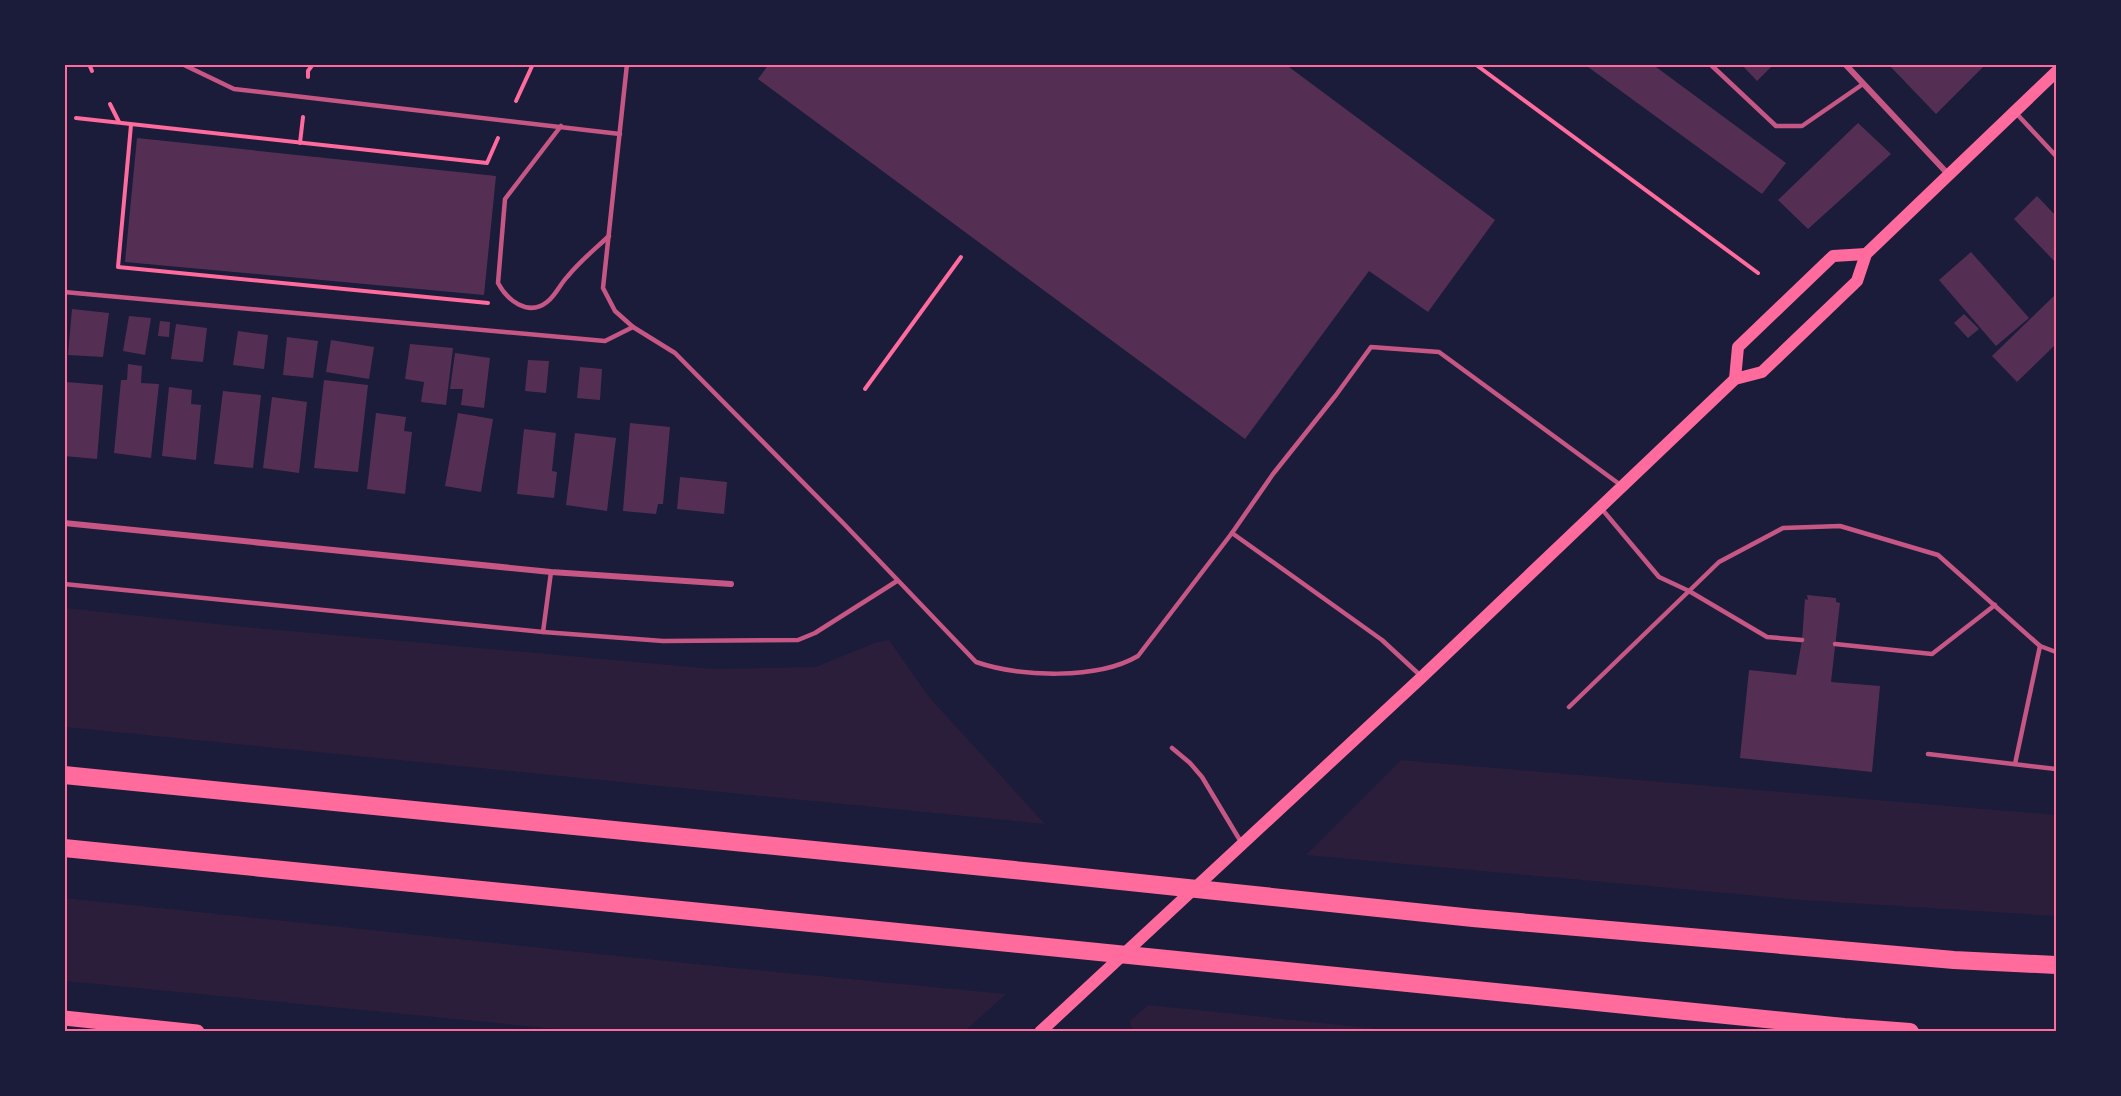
<svg xmlns="http://www.w3.org/2000/svg" width="2121" height="1096" font-family="'Titillium Web',sans-serif">
<rect width="100%" height="100%" fill="#1b1b3a"/>
<g fill="#2a1e3b">
<path d="M65 608 245 627 715 669 816 667 874 643 889 640 929 697 1045 824 65 727Z"/>
<path d="M1401 760 2056 815V916L1802 900 1306 855Z"/>
<path d="M64 898 715 966 1006 994 965 1031H578L65 981Z"/>
<path d="M1148 1005 1399 1031H1135L1131 1027 1130 1021Z"/>
</g>
<g fill="#542f53">
<path d="M769 64H1285L1495 220 1428 312 1369 271 1245 439 758 79Z"/>
<path d="M1584 64H1652L1786 163 1762 194Z"/>
<path d="M1741 64H1774L1757 81Z"/>
<path d="M1888 64H1986L1936 114Z"/>
<path d="M1858 123 1891 154 1808 229 1778 200Z"/>
<path d="M137 138 496 176 484 295 125 262Z"/>
<path d="M2037 196 2056 216V263L2014 219Z"/>
<path d="M1971 252 2029 318 1996 346 1939 280Z"/>
<path d="M2056 294V344L2017 382 1992 356Z"/>
<path d="M72 309 109 313 103 357 68 355Z"/>
<path d="M1964 314 1979 329 1968 338 1954 323Z"/>
<path d="M129 316 151 318 145 355 123 351Z"/>
<path d="M160 321 170 322 169 337 158 336Z"/>
<path d="M176 324 207 328 203 362 171 359Z"/>
<path d="M238 331 268 335 264 369 233 365Z"/>
<path d="M287 337 318 341 313 378 283 375Z"/>
<path d="M331 340 374 347 369 379 326 372Z"/>
<path d="M410 344 453 348 446 405 421 402 424 382 405 379Z"/>
<path d="M455 353 490 358 484 408 461 405 463 389H450Z"/>
<path d="M528 360 549 361 546 393 525 391Z"/>
<path d="M128 364 142 366 141 383 159 384 151 458 114 453 121 380H127Z"/>
<path d="M580 367 602 369 600 400 577 398Z"/>
<path d="M324 380 368 385 358 472 314 468Z"/>
<path d="M66 382 103 385 97 459 64 456Z"/>
<path d="M169 387 192 390 191 404 201 405 196 460 162 456Z"/>
<path d="M223 391 261 395 253 468 214 464Z"/>
<path d="M272 397 307 402 299 473 263 468Z"/>
<path d="M376 413 406 417 404 431 412 432 405 494 367 489Z"/>
<path d="M458 413 493 419 481 492 445 486Z"/>
<path d="M630 423 670 427 663 504H658L656 514 623 511Z"/>
<path d="M524 429 556 433 552 471 557 472 554 498 517 494Z"/>
<path d="M575 433 616 438 607 511 566 505Z"/>
<path d="M680 477 727 482 724 514 677 509Z"/>
<path d="M1807 595 1836 598V602L1840 603 1831 682 1880 686 1872 772 1740 758 1749 670 1796 675 1802 640 1805 599 1808 600Z"/>
</g>
<g fill="none" stroke-linecap="round" stroke-linejoin="round">
<g stroke="#ff6b9d" stroke-width="4">
<path d="M89 64 92 71"/>
<path d="M1475 64 1758 273"/>
<path d="M308 77V71L313 64"/>
<path d="M516 101 533 64"/>
<path d="M110 104 119 122"/>
<path d="M76 118 487 163 498 138"/>
<path d="M131 125 118 267 488 303"/>
<path d="M300 143 303 117"/>
<path d="M865 389 961 257"/>
</g>
<g stroke="#c65784" stroke-width="4.5">
<path d="M182 64 234 89 620 134"/>
<path d="M627 64 603 288 615 311 633 327 675 353 844 524 976 662C1020 677 1097 680 1138 656L1232 533 1273 474 1336 395 1371 347 1439 352 1622 486"/>
<path d="M1710 64 1776 126H1802L1863 84"/>
<path d="M2015 112 2056 156"/>
<path d="M561 126 505 199 498 283C507 300 528 317 547 302 556 295 560 284 568 276 580 261 595 249 609 236"/>
<path d="M64 292 605 341 633 327"/>
<path d="M1601 508 1659 577 1689 591 1767 637 1802 640"/>
<path d="M1232 533 1382 640 1422 677"/>
<path d="M64 584 543 632 663 641 798 640 815 633 897 581"/>
<path d="M543 632 551 572"/>
<path d="M1835 644 1932 654 1995 605"/>
<path d="M1569 707 1719 562 1783 528 1840 526 1938 555 2040 646 2056 652"/>
<path d="M1172 748 1190 763 1202 777 1241 842"/>
<path d="M1928 754 2056 769"/>
<path d="M2015 764 2040 646"/>
</g>
<g stroke="#c65784" stroke-width="6">
<path d="M1845 64 1948 174"/>
<path d="M64 523 551 572 731 584"/>
</g>
<g stroke="#ff6b9d" stroke-width="12">
<path d="M1735 379 1738 347 1833 256 1866 254"/>
<path d="M1040 1032 1422 677 1735 379 1762 372 1857 281 1866 254 2056 72"/>
</g>
<path stroke="#ff6b9d" stroke-width="15" d="M64 1018 197 1032"/>
<g stroke="#ff6b9d" stroke-width="18">
<path d="M64 775 1044 873 1473 918 1954 960 2056 965"/>
<path d="M64 848 1844 1027 1910 1032"/>
</g>
</g>
<rect width="2121" height="1096" fill="none" stroke="#1b1b3a" stroke-width="132"/>
<rect x="66" y="66" width="1989" height="964" fill="none" stroke="#ff6b9d" stroke-width="2"/>
</svg>
